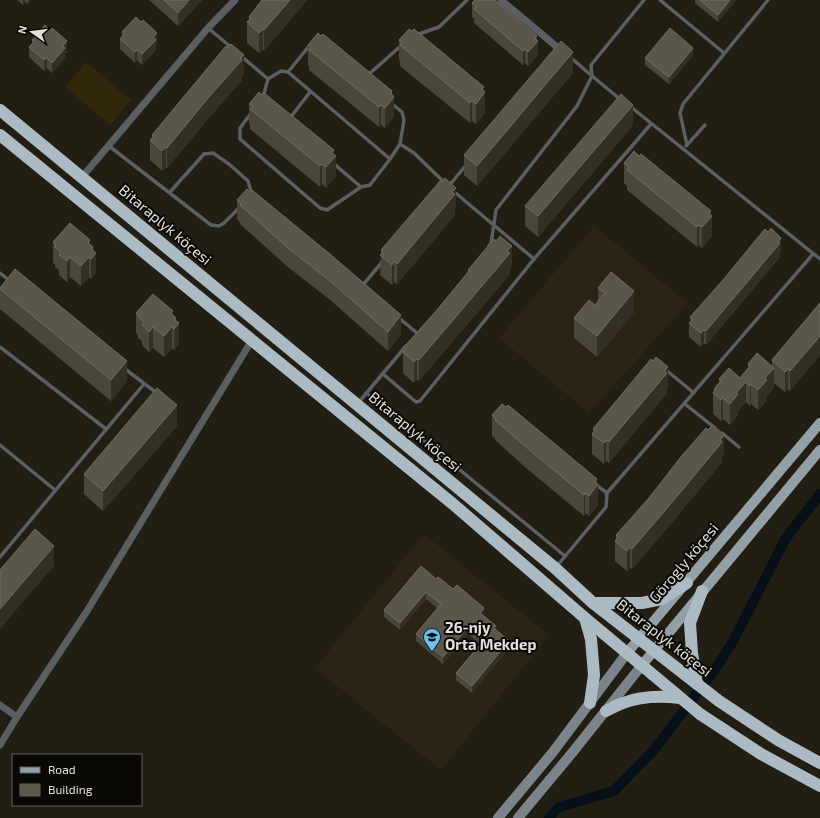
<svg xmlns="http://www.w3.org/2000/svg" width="820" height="818" font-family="'Exo 2',sans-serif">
<rect width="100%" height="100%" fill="#231e14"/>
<g fill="#2b2414">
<path d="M594 226 688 303 589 413 499 338Z"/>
<path d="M424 534 549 635 441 770 315 668Z"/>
</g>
<path fill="#32270b" d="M86 62 131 100 110 125 65 87Z"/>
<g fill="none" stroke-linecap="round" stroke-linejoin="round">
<path stroke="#051018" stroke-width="10" d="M549 818 559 807 614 791 653 751 714 671 732 643 786 538 820 494"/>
<g stroke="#595f63" stroke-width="3.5">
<path d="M660 0 724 53"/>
<path d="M208 28 232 48"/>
<path d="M416 35 439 27 467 0"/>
<path d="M241 56 268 79 263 97"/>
<path d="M570 57 592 76"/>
<path d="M288 72 310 45"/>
<path d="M368 75 403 44"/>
<path d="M592 76 591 65 644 0"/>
<path d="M268 79 281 71 288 72 390 159"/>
<path d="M391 103 402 112 404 120 400 144"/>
<path d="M631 107 820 259"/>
<path d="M252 112 240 128V139L320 208 327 210 361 187"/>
<path d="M290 118 310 92"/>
<path d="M687 145 680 113 683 104 768 0"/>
<path d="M109 146 211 225 219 226 224 223 240 207"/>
<path d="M686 146 705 125"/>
<path d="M333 163 361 187 370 185 390 159 400 144 414 153 445 183"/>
<path d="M448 187 467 164"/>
<path d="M170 192 204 154 213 153 229 164 248 181 251 191 249 196"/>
<path d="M489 246 491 244 496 210 577 106 592 76 621 100"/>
<path d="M534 259 651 124"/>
<path d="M0 273 10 281"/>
<path d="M362 286 383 261"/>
<path d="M399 318 417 333"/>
<path d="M0 347 106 429"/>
<path d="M125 369 158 394"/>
<path d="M666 370 694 393"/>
<path d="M383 374 416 402 420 401 534 259 452 190"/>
<path d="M366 393 565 556"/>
<path d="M358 403 406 346"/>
<path d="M685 404 715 428"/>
<path d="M722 433 739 447"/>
<path d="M0 445 55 490"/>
<path d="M607 493 813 254"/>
<path d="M0 557 144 384"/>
<path d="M557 566 606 507 607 493 595 484"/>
</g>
<g stroke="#595f63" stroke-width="7">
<path d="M501 0 563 52"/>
<path d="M82 177 208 28 235 0"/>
<path d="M0 705 17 717"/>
<path d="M0 745 17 717 87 611 252 340"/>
</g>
<g stroke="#7b8489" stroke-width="10">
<path d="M498 818 553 752 627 653"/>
<path d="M518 818 572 753 642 665"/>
</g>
<g stroke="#94a0a7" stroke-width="10">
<path d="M627 653 820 423"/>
<path d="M642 665 820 450"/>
</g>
<g stroke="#acbac3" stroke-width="12">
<path d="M0 110 555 568 593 603 719 701 778 740 820 763"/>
<path d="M0 135 453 504 585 618 700 714 761 754 820 786"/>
<path d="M593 603H642L662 599 687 583"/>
<path d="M585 618 591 639 594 675 590 703"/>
<path d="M697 684 692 653 690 623 702 591"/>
<path d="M606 711C612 708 617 705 623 703 641 696 662 696 680 698"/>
</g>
</g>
<g fill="#4a463a">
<path d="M17 0H31L28 4 25 2 23 5Z"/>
<path d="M149 0H202L178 26Z"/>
<path d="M307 0 264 51 263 49 259 53 247 43V22L249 21V17Z"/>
<path d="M695 0H736L718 22 695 3Z"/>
<path d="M472 3 537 40 538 55 528 66 525 63 523 65 474 23V19L472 17Z"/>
<path d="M122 32 157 43 156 45V50L142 65 137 60 135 63 120 49V39L122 36Z"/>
<path d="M32 40 67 52 65 53V58L52 73 47 68 44 71 29 57V47L32 44Z"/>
<path d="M399 40 484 91 485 113 476 124 472 121 470 123 400 66V61L399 60Z"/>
<path d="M308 45 392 95 394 117 385 128 381 125 379 127 309 70V66L308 65Z"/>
<path d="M693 55 669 84 645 65V58Z"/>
<path d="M573 73 477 186 464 175V155Z"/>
<path d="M244 75 242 76V80L208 119 167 168 166 167 162 171 150 160V140L152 138V135Z"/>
<path d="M249 104 334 154 336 176 326 188 322 184 320 187 250 129V125L249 124Z"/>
<path d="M633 125 538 237 525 226V206Z"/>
<path d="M624 163 711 215 712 236 702 248 699 245 697 247 627 190V186L624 183Z"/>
<path d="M237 200 401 334 388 351 329 299 289 268 240 224V222L237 219Z"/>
<path d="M456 209 455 210V215L397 284 394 282 392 285 380 275 381 250Z"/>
<path d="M53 242 90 244 93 250 96 273 91 279 89 277 81 286 70 277 67 282 59 275V270L55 267V264L53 263Z"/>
<path d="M781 252 780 253V257L706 345 704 343 701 347 689 337V323L690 322V317Z"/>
<path d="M512 266 510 269V274L419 381 417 379 414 383 403 373V352L404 351V347L437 310 468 272V270Z"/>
<path d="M0 288 127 381 111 401 0 309Z"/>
<path d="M598 288 634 312 597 357 574 338V318L595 305 598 301Z"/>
<path d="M820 303 790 391 788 389 785 392 774 383V388L767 396V400L758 410 751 404 750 406 746 402 738 411V415L730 425 723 419 721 421 713 414V393L714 392V389L719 383V379L740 378 748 368V364L772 366V360Z"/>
<path d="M136 313 173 315 176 321 179 344 174 350 172 348 164 357 153 348 149 352 142 345V341L138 338V335L136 333Z"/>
<path d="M668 387 667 389V393L609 463 606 461 604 464 592 454V434L593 433V429Z"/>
<path d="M492 415 597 484 598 505 589 516 585 513 584 516 526 468 495 440V438L492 436Z"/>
<path d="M177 426 103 511 84 494V474Z"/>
<path d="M724 455 722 457V462L674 520 632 569 630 568 627 571 615 561V541L616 540V535L649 498Z"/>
<path d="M436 579 484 615 496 629 509 648 472 693 456 680V673L480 644 468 634 443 664 416 641V634L437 608 426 599 400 630 384 617V610Z"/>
</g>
<g fill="#342f24">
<path d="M23 0H25V2L23 5Z"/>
<path d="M28 0H31L28 4Z"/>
<path d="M189 0H202L178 26V13Z"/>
<path d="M290 0H307L264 51V30Z"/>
<path d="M730 0H736L718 22V15Z"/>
<path d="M263 29V49L259 53V33Z"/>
<path d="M157 33V43L156 45V50L142 65V54L153 37Z"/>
<path d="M537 36V42L538 41V55L528 66V52L535 38Z"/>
<path d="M67 41V52L65 53V58L52 73V63L63 46Z"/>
<path d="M693 48V55L669 84V77Z"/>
<path d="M525 49V63L523 65V51Z"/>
<path d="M137 50V60L135 63V52Z"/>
<path d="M573 52V73L477 186V166Z"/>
<path d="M244 55V75L242 76V80L208 119 167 168V148Z"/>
<path d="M47 58V68L44 71V60Z"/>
<path d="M484 87V95L485 92V113L476 124V104L482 89Z"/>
<path d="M392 91V99L394 97V117L385 128V108L391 93Z"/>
<path d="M472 100V121L470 123V103Z"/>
<path d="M381 105V125L379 127V107Z"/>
<path d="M633 105V125L538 237V216Z"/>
<path d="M166 147V167L162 171V151Z"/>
<path d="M334 150V158L336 156V176L326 188V167L332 153Z"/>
<path d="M322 164V184L320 187V166Z"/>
<path d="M456 188V209L455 210V215L397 284V264Z"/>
<path d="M711 211V217L712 216V236L702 248V227L709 213Z"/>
<path d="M699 225V245L697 247V227Z"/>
<path d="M781 238V252L780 253V257L706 345V331Z"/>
<path d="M90 240V258L89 257V277L81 286V266L88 243Z"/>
<path d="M512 246V266L510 269V274L419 381V360Z"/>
<path d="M93 247V256L96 253V273L91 279V259L92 249Z"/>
<path d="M70 257V277L67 282V261Z"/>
<path d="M394 261V282L392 285V265Z"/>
<path d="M634 291V312L597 357V336Z"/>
<path d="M173 311V328L172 327V348L164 357V336L171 313Z"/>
<path d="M401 315V334L388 351V332Z"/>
<path d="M176 318V327L179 323V344L174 350 175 320Z"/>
<path d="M153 327V348L149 352V332Z"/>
<path d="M704 330V343L701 347V333Z"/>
<path d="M820 336V356L790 391V371Z"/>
<path d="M417 359V379L414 383V362Z"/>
<path d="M127 361V381L111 401V380Z"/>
<path d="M668 367V387L667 389V393L609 463V442Z"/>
<path d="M774 368V388L767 396V400L758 410V390L765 378Z"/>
<path d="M788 369V389L785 392V372Z"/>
<path d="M746 382V402L738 411V415L730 425V404L736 393Z"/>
<path d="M751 384V404L750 406V386Z"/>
<path d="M723 398V419L721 421V400Z"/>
<path d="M177 405V426L103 511V491Z"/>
<path d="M724 435V455L722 457V462L674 520 632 569V549Z"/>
<path d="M606 440V461L604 464V443Z"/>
<path d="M597 479V485L598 484V505L589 516V496L595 482Z"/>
<path d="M585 493V513L584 516V495Z"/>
<path d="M54 546V566L0 629V609Z"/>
<path d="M630 547V568L627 571V551Z"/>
<path d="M426 592V599L400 630V623Z"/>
<path d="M484 608V615L480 620V613Z"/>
<path d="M468 627V634L443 664V657Z"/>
<path d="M509 641V648L472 693V686Z"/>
</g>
<g fill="#5b564b" stroke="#706c61">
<path d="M164 0H189L178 13Z"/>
<path d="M262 0H290L264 30 263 29 259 33 247 22 251 18 249 17Z"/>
<path d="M475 0H495L537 36 535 38 538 41 528 52 525 49 523 51 474 9 476 7 472 3Z"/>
<path d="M700 0H730L718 15Z"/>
<path d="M136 17 141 22 143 20 157 33 153 37 156 40 142 54 137 50 135 52 120 39 124 34 122 32Z"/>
<path d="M45 25 50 30 52 28 67 41 63 46 65 48 52 63 47 58 44 60 29 47 34 42 32 40Z"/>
<path d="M670 28 693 48 669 77 645 58Z"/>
<path d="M409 29 412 31 414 29 484 87 482 89 485 92 476 104 472 100 470 103 400 45 402 43 399 40Z"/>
<path d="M318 33 321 36 323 34 392 91 391 93 394 97 385 108 381 105 379 107 309 50 311 47 308 45Z"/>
<path d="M561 41 573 52 477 166 464 155Z"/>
<path d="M231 44 244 55 240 58 242 60 208 98 167 148 166 147 162 151 150 140 154 136 152 135 226 46 228 48Z"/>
<path d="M259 92 262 95 264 93 334 150 332 153 336 156 326 167 322 164 320 166 250 109 253 106 249 104Z"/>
<path d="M621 94 633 105 538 216 525 206Z"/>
<path d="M634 151 639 156 641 154 711 211 709 213 712 216 702 227 699 225 697 227 627 170 629 167 624 163Z"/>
<path d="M445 178 456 188 452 192 455 194 397 264 394 261 392 265 380 255 383 252 381 250 440 181 441 182Z"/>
<path d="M247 189 250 192 252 190 331 255 401 315 388 332 329 280 289 249 240 205 241 204 237 200Z"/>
<path d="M70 223 90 240 88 243 93 247 92 249 96 253 91 259 89 257 81 266 70 257 67 261 59 255 61 252 55 247 56 245 53 242Z"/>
<path d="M771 228 781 238 778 242 780 243 706 331 704 330 701 333 689 323 693 320 690 317 723 280 755 241 765 229 768 232Z"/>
<path d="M500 236 512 246 507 251 510 253 419 360 417 359 414 362 403 352 406 349 404 347 437 310 469 271 468 270 494 239 496 241Z"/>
<path d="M15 269 127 361 111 380 0 289V288Z"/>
<path d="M611 272 634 291 597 336 574 318 589 300 595 305 605 293 598 288Z"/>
<path d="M153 294 173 311 171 313 176 318 175 320 179 323 174 329 172 327 164 336 153 327 149 332 142 325 144 322 138 317 140 316 136 313Z"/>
<path d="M820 303V336L790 371 788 369 785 372 772 360Z"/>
<path d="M757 353 774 368 765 378 767 380 758 390 751 384 750 386 746 382 736 393 738 394 730 404 723 398 721 400 713 393 715 390 714 389 721 381 719 379 729 368 740 378 750 366 748 364Z"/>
<path d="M656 357 668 367 664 371 667 373 609 442 606 440 604 443 592 434 595 430 593 429 651 359 653 361Z"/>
<path d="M157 388 177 405 103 491 84 474Z"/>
<path d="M502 404 506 407 508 405 597 479 595 482 598 484 589 496 585 493 584 495 526 447 495 420 496 419 492 415Z"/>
<path d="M713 425 724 435 720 440 722 442 674 500 632 549 630 547 627 551 615 541 618 537 616 535 649 498 680 458 706 428 708 430Z"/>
<path d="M35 529 54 546 0 609V570Z"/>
<path d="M421 566 436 579 438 577 453 589 457 585 484 608 480 613 496 626 494 628 509 641 472 686 456 673 484 640 468 627 443 657 416 634 441 604 426 592 400 623 384 610Z"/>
</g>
<defs>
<symbol id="school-pin" viewBox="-11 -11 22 30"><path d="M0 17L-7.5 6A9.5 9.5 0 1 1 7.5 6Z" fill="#6ec2f3" stroke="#0a0805"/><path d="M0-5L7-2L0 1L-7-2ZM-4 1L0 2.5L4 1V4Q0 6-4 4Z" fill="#111"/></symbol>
</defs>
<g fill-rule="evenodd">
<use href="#school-pin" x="422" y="627" width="20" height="27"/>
</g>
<g text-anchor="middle" stroke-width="4" stroke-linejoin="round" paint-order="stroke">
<g font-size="15" fill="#e3e0d9" stroke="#0a0805">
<text transform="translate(165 225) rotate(40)" y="5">Bitaraplyk köçesi</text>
<text transform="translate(415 432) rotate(40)" y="5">Bitaraplyk köçesi</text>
<text transform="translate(684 563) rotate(-50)" y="5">Görogly köçesi</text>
<text transform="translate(664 638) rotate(38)" y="5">Bitaraplyk köçesi</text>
</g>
<g font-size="15" font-weight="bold" fill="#e3e0d9" stroke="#0a0805" text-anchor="start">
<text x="445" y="633">26-njy<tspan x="445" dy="17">Orta Mekdep</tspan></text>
</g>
</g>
<rect x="12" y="754" width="130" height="52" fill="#0a0805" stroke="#615e5a"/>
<rect x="20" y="767" width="20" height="6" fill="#94a0a7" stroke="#615e5a"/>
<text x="48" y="774" font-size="12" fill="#e3e0d9">Road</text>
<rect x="20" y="784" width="20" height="12" fill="#5b564b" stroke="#615e5a"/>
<text x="48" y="794" font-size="12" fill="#e3e0d9">Building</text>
<g transform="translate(32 32) rotate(284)" stroke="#0a0805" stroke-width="3" paint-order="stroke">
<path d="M0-3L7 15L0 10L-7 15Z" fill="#e3e0d9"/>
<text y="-6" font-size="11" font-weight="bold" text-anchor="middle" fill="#e3e0d9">N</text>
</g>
</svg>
